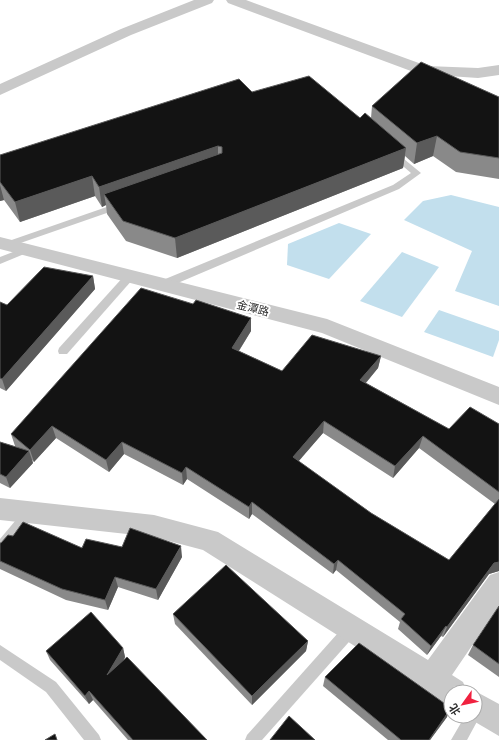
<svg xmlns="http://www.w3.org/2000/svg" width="499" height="740" font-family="Figtree,'Noto Sans SC',sans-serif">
<rect width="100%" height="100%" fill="#fff"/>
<g fill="#c2dfed">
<path d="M451 195 499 207V306L455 291 472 251 404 220 423 201Z"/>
<path d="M339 223 371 234 329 279 287 265 288 244Z"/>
<path d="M402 252 439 267 402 317 360 301Z"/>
<path d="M439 310 499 331V340L493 357 424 332Z"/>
</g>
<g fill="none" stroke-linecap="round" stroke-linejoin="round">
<g fill="#c9c9c9" fill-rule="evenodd">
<path d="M393 150 421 173 399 189 166 288 162 289 157 285 158 282 393 185 411 173 390 155V151Z"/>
<path d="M121 202 126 205 124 207 9 247H3L1 245 3 243Z"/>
<path d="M26 247 31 250 29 252 0 264V257Z"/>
<path d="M129 274 133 275 134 277 133 279 67 354H59L58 351 59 348 125 275Z"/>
<path d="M30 507 34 508 36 512 34 516 5 553 0 555V539L26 508Z"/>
<path d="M351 622 356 624 358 629 356 634 262 740H245L247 735 346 624Z"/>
<path d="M0 645 56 682 99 735 101 740H84L46 692 0 660Z"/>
<path d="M475 709 478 711 480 716 467 740H451L465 716H475Z"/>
</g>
<g fill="#c9c9c9" fill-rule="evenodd">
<path d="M194 0H214L212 3 131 35 0 95V84L121 29Z"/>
<path d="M226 0H246L427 66 478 68 499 65V75L478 78 419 74 228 3Z"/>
<path d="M0 237 327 319 499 387V405L322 333 0 249Z"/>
<path d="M0 498 154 515 218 532 428 660 490 575 499 572V606L452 675 463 682 467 692H451V706L443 702 203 550 154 537 0 520Z"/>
<path d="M475 691 499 704V736L465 716H475V692H474Z"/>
</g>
</g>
<g fill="#898989" fill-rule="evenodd">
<path d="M252 92 360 118H371L372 106 499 97V179L456 172 433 156 414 164 405 156 403 168 177 258 126 241 107 214 106 205 102 207 95 196 20 222 4 200 0 201V155Z"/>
<path d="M93 276 95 289 6 391 0 388V302L7 305Z"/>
<path d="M193 304 251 318V331L239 351 282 371 381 356 378 368 366 383 449 429 499 424V571L489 574 443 637 441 636 427 655 398 629 400 622 336 570 333 574 252 514 249 519 187 479 183 485 124 454 109 472 56 438 34 462 32 460 33 463 10 488 0 483V442L17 447 15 446 11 434ZM323 433 393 478 419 448 495 504 449 560 371 513 298 461Z"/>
<path d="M13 536 82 548 122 547 182 557 158 600 118 587 108 610 66 600 0 569V543Z"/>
<path d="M499 606V677L468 655 473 645Z"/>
<path d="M173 614 308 641 306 651 252 705 175 624Z"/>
<path d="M123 648 125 657 124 660 207 740H128L93 700 89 704 50 660 46 651Z"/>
<path d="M325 677 447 717 430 740H388L323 686Z"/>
</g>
<g fill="#5a5a5a">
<path d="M437 136 433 156 414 164 417 143Z"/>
<path d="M218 146V166L104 194 106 205 102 207 99 187Z"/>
<path d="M406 148 403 168 177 258 175 238Z"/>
<path d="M92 176 95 196 20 222 15 202Z"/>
<path d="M0 185 4 200 0 201Z"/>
<path d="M93 276 95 289 6 391 2 379Z"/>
<path d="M251 318V331L233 360 232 348Z"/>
<path d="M381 356 378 368 358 392 360 380Z"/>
<path d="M324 421 323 433 292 469 293 457Z"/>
<path d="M52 426 56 438 34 462 30 450Z"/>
<path d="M423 436 419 448 393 478 395 466Z"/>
<path d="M122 442 124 454 109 472 106 460Z"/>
<path d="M29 451 33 463 10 488 6 477Z"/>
<path d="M186 467 187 479 183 485 182 473Z"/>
<path d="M252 502V514L249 519V507Z"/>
<path d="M181 546 182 557 158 600 156 589Z"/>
<path d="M338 560 336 570 333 574 334 564Z"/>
<path d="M499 562V571L489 574 443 637 447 627 494 563Z"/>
<path d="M115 577 118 587 108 610 105 600Z"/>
<path d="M446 626 441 636 427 655 431 646Z"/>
<path d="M308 641 306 651 252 705V696Z"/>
<path d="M123 648 125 657 110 685 107 675Z"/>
<path d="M89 691 93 700 89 704 85 696Z"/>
<path d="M451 708 447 717 430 740H429Z"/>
</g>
<g fill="#131313" stroke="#5a5a5a">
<path d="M421 62 499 97V158L460 152 437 136 417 143 372 106Z"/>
<path d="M309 76 360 118 365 113 406 148 175 238 123 221 104 194 222 153V147L218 146 99 187 92 176 15 202 0 182V155L239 79 252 92Z"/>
<path d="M44 267 93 276 2 379 0 378V302L7 305Z"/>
<path d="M141 288 193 304 196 300 251 318 232 348 282 371 312 335 381 356 360 380 449 429 470 407 499 424V492L423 436 395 466 324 421 293 457 371 513 449 560 499 499V562L494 563 447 627 446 626 431 646 401 619 405 614 338 560 334 564 252 502 249 507 186 467 182 473 122 442 106 460 52 426 30 450 11 434Z"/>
<path d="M0 442 29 451 6 477 0 474Z"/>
<path d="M23 522 82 548 86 539 122 547 130 528 181 546 156 589 115 577 105 600 62 589 0 561V543H1L8 535 13 536Z"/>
<path d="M226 565 308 641 252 696 173 614Z"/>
<path d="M499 606V664L473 645Z"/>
<path d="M91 612 123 648 107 675 127 657 207 740H133L89 691 85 696 46 651Z"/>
<path d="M359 643 451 708 429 740H401L325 677Z"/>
<path d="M289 716 315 740H270Z"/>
<path d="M55 734 57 740H45Z"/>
</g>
<g text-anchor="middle" stroke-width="4" stroke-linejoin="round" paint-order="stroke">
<g font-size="11" fill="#2c2c2c" stroke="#fff">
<text transform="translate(253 308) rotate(14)" y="4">金潭路</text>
</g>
</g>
<g transform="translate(463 704) rotate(237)"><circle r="19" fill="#ffffff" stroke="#ababab"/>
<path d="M0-3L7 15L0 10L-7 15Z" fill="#f0213f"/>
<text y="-6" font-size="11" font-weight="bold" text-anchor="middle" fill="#2c2c2c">北</text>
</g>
</svg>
